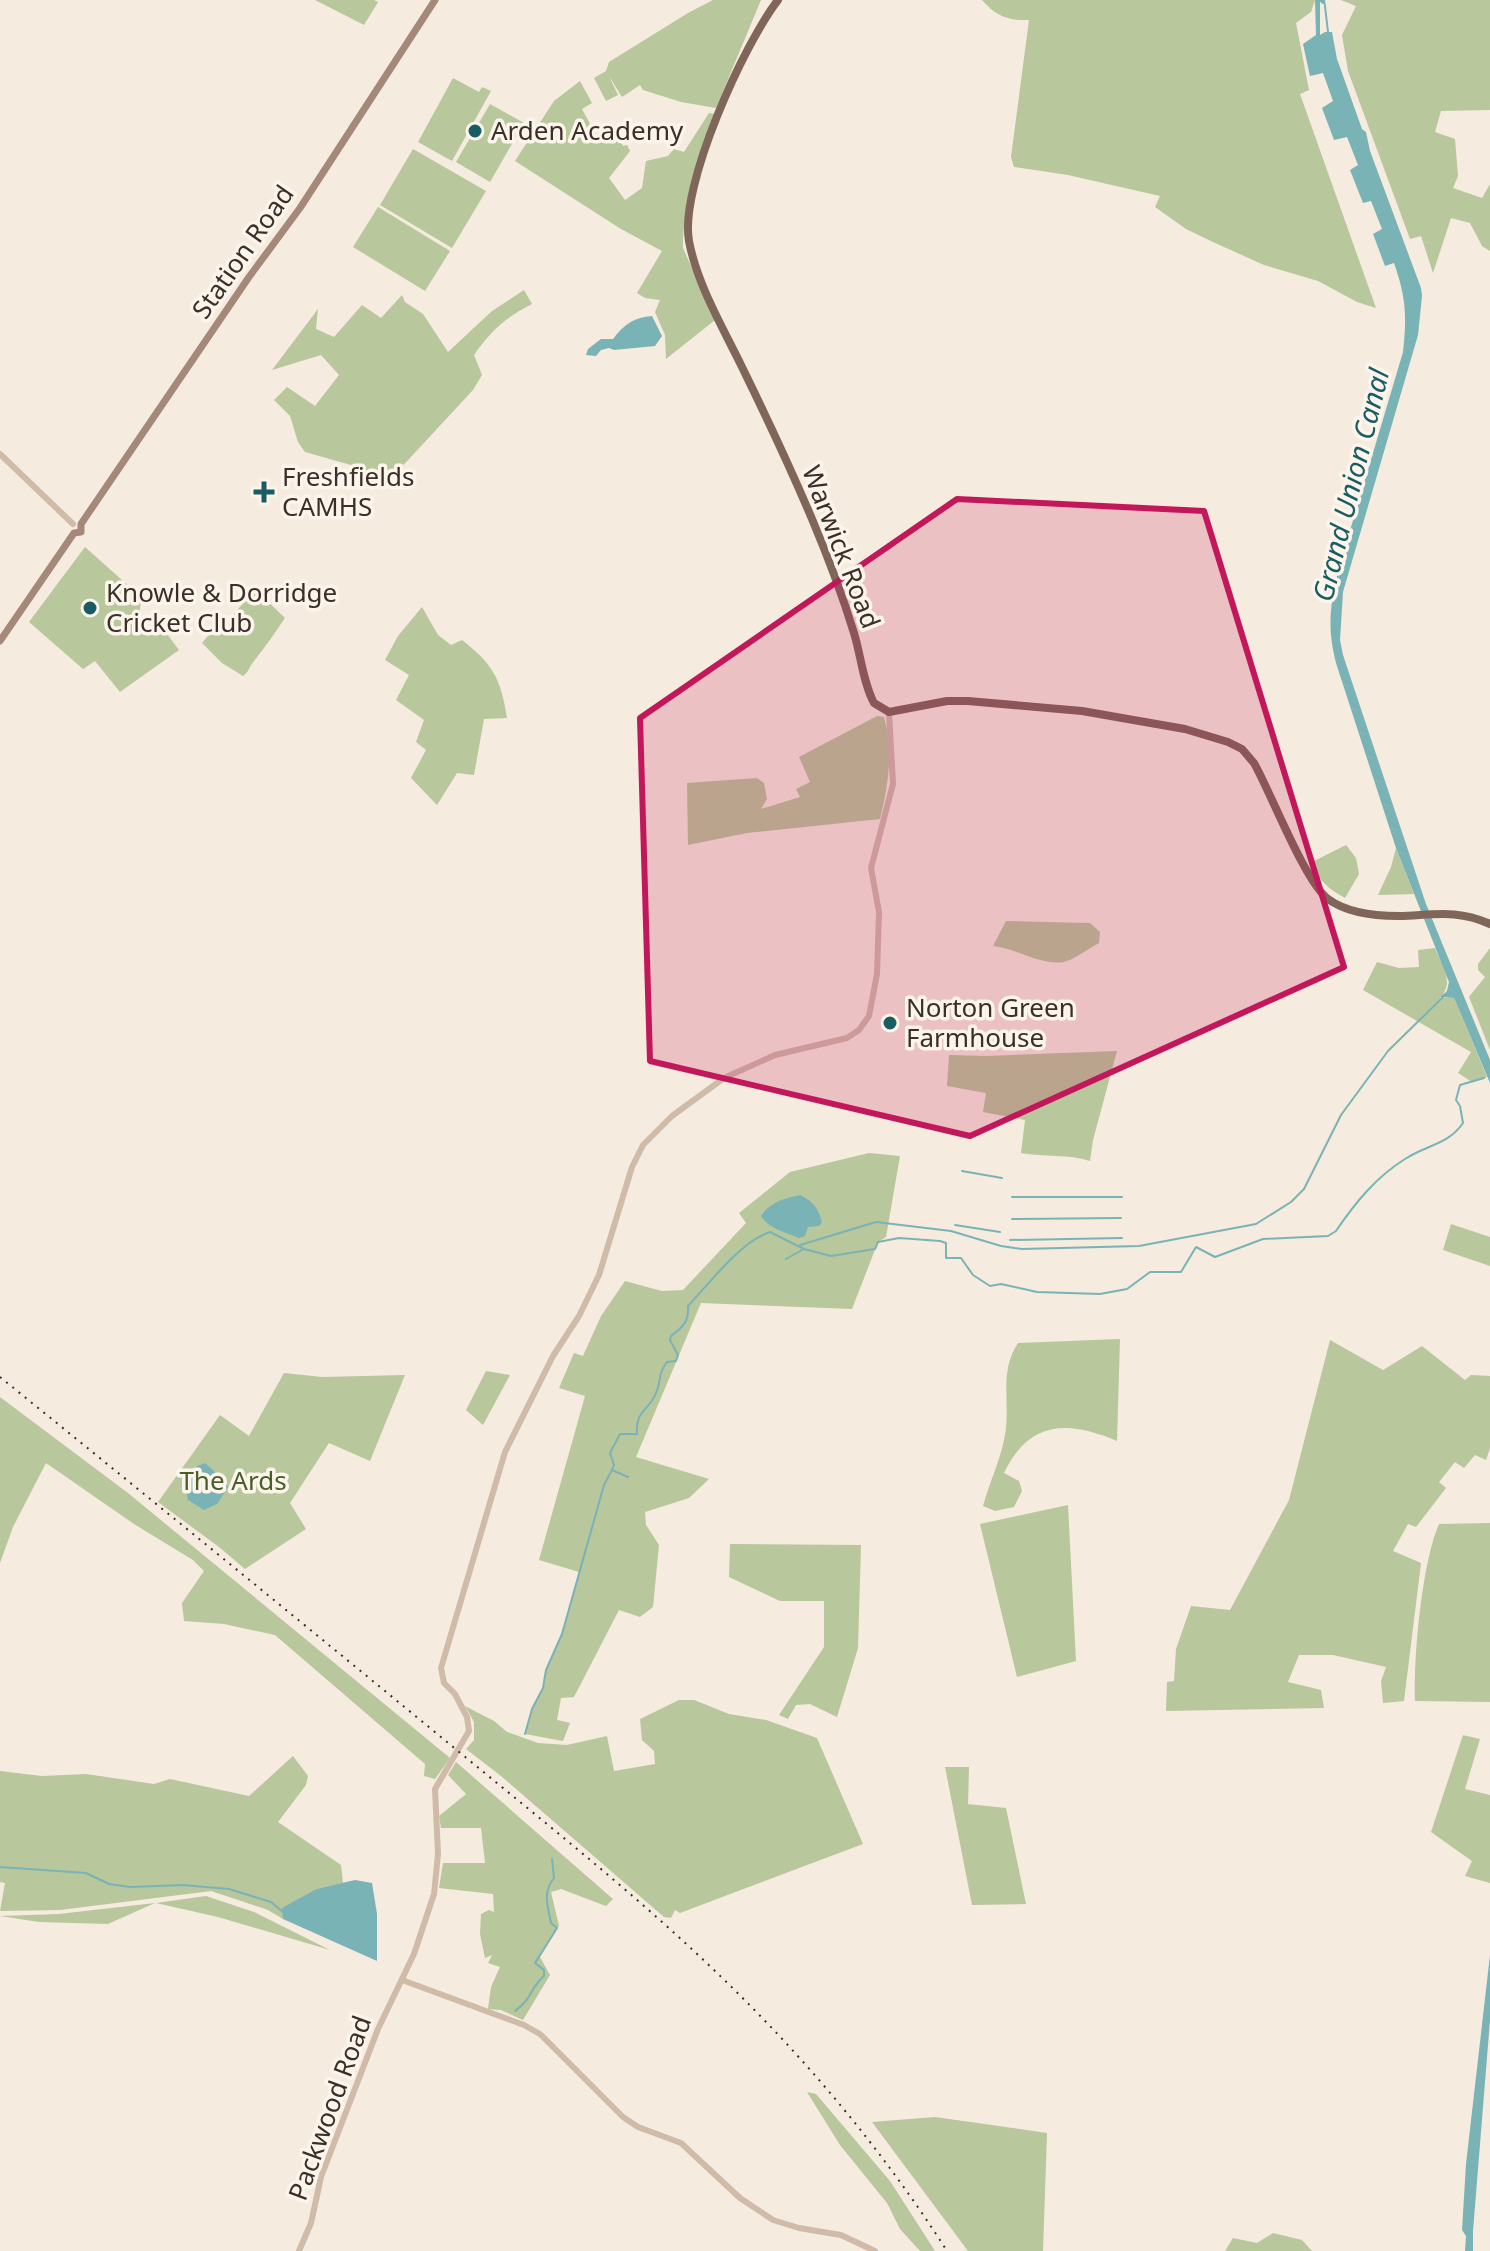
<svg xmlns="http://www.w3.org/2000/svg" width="1490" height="2251" font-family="'Noto Sans',sans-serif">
<rect width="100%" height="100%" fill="#f5ebdf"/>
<g fill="#b8c79c">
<path d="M315 0H374L378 2 364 25Z"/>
<path d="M713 0H761L716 108 681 102 643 90 640 85 622 97 609 76 618 95 606 101 594 78 606 71 609 62 688 13Z"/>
<path d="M982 0H1315L1311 12 1296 23 1309 90 1300 94 1376 308 1357 302 1318 281 1264 265 1213 242 1186 229 1155 207 1160 196 1068 175 1014 167 1011 157 1029 20C1008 21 996 16 982 0Z"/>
<path d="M1341 0H1490V110L1441 111 1435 132 1455 139 1458 176 1453 188 1482 198 1490 184V251L1482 246 1470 223 1451 218 1433 273 1421 236 1410 239 1348 71 1342 35 1356 6Z"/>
<path d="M453 78 479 92 482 87 491 91 452 161 418 142Z"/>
<path d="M580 81 592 103 582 109 597 137 607 133 613 138 618 136 623 146 627 145 630 151 609 178 625 200 642 188 646 161 668 156 674 149 684 152 709 113 716 114C703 157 682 202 683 248L715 320 666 359 665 335 655 312 660 300 645 298 637 293 662 251 621 229 515 161 554 101Z"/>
<path d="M490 104 524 123 490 182 456 162Z"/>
<path d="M413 149 486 191 452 248 380 205Z"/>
<path d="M378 207 450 251 425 291 353 247Z"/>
<path d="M524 290 532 304C506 317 491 331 474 355L482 375 473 390 383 487 365 469 305 452 298 442 290 416 274 400 287 387 315 406 339 375 321 355 272 370 318 309 316 329 334 337 362 305 381 318 402 295 405 302 423 314 448 352 492 311Z"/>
<path d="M85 547 141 597 139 622 148 635 161 626 179 650 120 692 95 661 83 669 29 622Z"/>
<path d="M244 589H255L285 618C275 633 265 647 254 661 249 667 249 672 243 676L222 663 202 643 220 621 226 624 244 602Z"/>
<path d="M422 607 438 635 451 645 462 640C493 664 501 679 507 718L484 719 474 775 457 773 437 805 411 778 426 750 416 742 424 720 396 700 409 675 385 660 398 636Z"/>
<path d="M877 716 884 717C894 751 888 786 880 819L747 833 688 845 687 783 757 778 764 783 767 799 761 809 800 797 796 789 810 782 799 757Z"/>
<path d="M1346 845 1356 858 1359 874 1345 898C1328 889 1319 880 1310 863Z"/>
<path d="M1396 848 1414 894 1378 895 1391 867Z"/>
<path d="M1006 921 1090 923 1100 932 1099 943C1089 948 1075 959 1064 962 1040 966 1016 948 993 946Z"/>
<path d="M1435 948C1442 966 1455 982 1440 998H1454L1487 1077 1472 1082 1458 1073 1471 1052 1363 990 1377 962 1399 968 1419 967 1418 950Z"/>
<path d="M1490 948V1050L1469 997 1485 977 1478 970V964Z"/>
<path d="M1117 1051 1093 1140 1090 1161C1068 1154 1044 1157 1021 1153L1025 1120 983 1112 986 1093 947 1086 949 1055 986 1056Z"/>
<path d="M869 1153 900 1156 886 1237 878 1242 852 1309 701 1303 636 1457 709 1479 689 1498 645 1512 646 1525 659 1545 653 1607 640 1617 619 1610 574 1697 561 1698 557 1720 570 1723 563 1741 525 1734 532 1709 543 1688 546 1670 562 1634 579 1572 539 1560 585 1396 559 1388 574 1353 583 1356 601 1316 625 1281 662 1291 683 1290 746 1223 739 1213 790 1172Z"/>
<path d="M1451 1224 1490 1237V1266L1443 1250Z"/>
<path d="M1120 1339 1117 1441C1069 1421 1030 1419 1004 1473L1019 1481 1022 1491 1014 1507 995 1511 983 1506C990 1480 1003 1455 1006 1428 1009 1398 1000 1370 1018 1343Z"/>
<path d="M1330 1340 1383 1370 1422 1346 1465 1380 1471 1375 1490 1376V1448L1486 1460 1475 1455 1464 1468 1455 1462 1439 1482 1446 1488 1416 1527 1408 1524 1393 1551 1421 1563 1404 1701 1383 1703 1381 1681 1386 1667 1333 1655H1299L1288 1682 1321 1690 1324 1708 1166 1711 1167 1682 1174 1681 1176 1649 1191 1606 1230 1610 1289 1500Z"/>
<path d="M486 1371 510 1375 483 1425 466 1410Z"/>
<path d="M284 1373 322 1377 405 1375 370 1461 329 1443 290 1503 306 1529 245 1569 219 1547 158 1502 220 1415 249 1436Z"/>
<path d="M0 1397 128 1493 450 1758 435 1779 424 1776 425 1764 275 1635 224 1624 184 1621 182 1603 204 1571 193 1560 134 1524 46 1463 13 1527 0 1563Z"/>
<path d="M1068 1505 1076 1661 1017 1677 980 1524Z"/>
<path d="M1490 1523V1702L1415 1701C1413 1659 1422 1562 1439 1524Z"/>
<path d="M730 1544 861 1545 858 1648 837 1717 810 1704 796 1705 788 1719 779 1715 824 1647V1601H780L729 1577Z"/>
<path d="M679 1700H694L729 1714 766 1720 817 1738 863 1844 680 1913 675 1910 671 1918 664 1917 501 1776 466 1749 474 1740V1722L465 1706 494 1721 507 1732 538 1743 567 1745 607 1736 614 1771 655 1764 654 1751 642 1740 640 1719Z"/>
<path d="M1463 1735 1480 1739 1465 1789 1490 1795V1883L1465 1876 1472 1861 1431 1832Z"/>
<path d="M293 1756 308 1776 306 1785 278 1822 341 1865 343 1883 316 1889 283 1908V1919L268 1910 211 1891 60 1910 0 1911 5 1883 0 1882V1771L42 1776 86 1774 154 1784 170 1779 249 1796Z"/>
<path d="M456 1762 613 1899 606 1906 561 1889 551 1892 559 1926 540 1957 550 1975 523 2020 501 2010 488 2009 491 1987 500 1967 488 1963 492 1955 485 1958 480 1934 481 1914 489 1910 494 1912 493 1894 439 1888 443 1863H485L481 1828H441L439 1816 466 1794 448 1775Z"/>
<path d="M945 1767H969L968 1804 1006 1808 1026 1904 972 1905Z"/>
<path d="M206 1896 254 1912 330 1950 218 1917 156 1903Z"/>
<path d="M155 1903 108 1924 39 1922 0 1916 59 1914Z"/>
<path d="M807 2092 816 2094 890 2181 935 2251H920L900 2229 887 2203 840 2145Z"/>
<path d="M935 2117 1047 2133 1043 2251H968L872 2122Z"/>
<path d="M1273 2233 1302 2240 1312 2251H1225L1233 2238 1257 2243Z"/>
</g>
<g fill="#7ab3b6">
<path d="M1315 0H1325L1326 6 1320 2V35L1325 32H1332L1337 59 1362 129 1366 132 1370 151 1421 288 1422 296 1418 335 1343 592 1340 640 1343 655 1426 904 1490 1060V1083L1454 998 1440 997 1447 991 1449 982 1396 848 1336 663C1327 628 1330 606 1338 571L1403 352C1407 316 1406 297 1394 263L1385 266 1373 234 1382 229 1371 201 1363 203 1350 170 1358 165 1347 137 1334 140 1322 108 1333 101 1323 73 1310 76 1303 44 1316 35Z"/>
<path d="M652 316 662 336 655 346 614 350 609 348 601 350 596 356 586 355 588 349 601 339H613C624 324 635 317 652 316Z"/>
<path d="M800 1195C814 1202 818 1208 822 1222L819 1226 808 1227 805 1236 799 1238C785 1232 769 1229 761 1216 770 1202 785 1198 800 1195Z"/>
<path d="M205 1463 225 1481 228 1487 217 1504 204 1510 188 1500 186 1491 197 1466Z"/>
<path d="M355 1880 372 1883 377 1914V1961L283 1919 282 1908 316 1889Z"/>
<path d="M1490 1955V2020L1473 2231V2251H1465L1466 2236 1462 2230 1466 2164Z"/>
</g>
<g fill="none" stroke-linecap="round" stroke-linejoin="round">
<g stroke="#7ab3b6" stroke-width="2">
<path d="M1325 6 1328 32"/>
<path d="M962 1171 1002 1178"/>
<path d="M1012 1197H1122"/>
<path d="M1012 1219 1121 1218"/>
<path d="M955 1225 1000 1232"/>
<path d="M1010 1240 1122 1238"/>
<path d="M800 1245 876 1222 951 1231 1001 1246 1022 1249 1139 1246 1256 1224 1291 1202 1304 1189 1341 1115 1388 1051 1444 996"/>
<path d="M786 1259 802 1250"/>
<path d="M612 1470 614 1465 610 1453 620 1434H637C635 1410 649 1411 656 1393 662 1380 657 1375 667 1362L676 1361 678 1355 670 1340 671 1336C683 1327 689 1322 688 1306 710 1283 740 1242 770 1232L804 1249 831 1256 875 1249 878 1242 899 1238 940 1241 946 1243V1258H961L973 1275 990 1286 1001 1284 1037 1292 1100 1294 1127 1289 1150 1272H1181L1196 1247 1215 1257 1263 1239 1328 1236 1336 1231C1355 1203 1376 1177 1405 1159 1426 1145 1448 1145 1463 1123L1460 1106 1456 1100 1460 1085 1484 1078"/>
<path d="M525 1734 532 1709 543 1688 546 1670 562 1634 604 1485 612 1470 628 1477"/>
<path d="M0 1867 86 1873 109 1884 130 1887 183 1885 229 1889 271 1902 283 1912"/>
<path d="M515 2011C533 1998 530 1988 544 1976V1970L535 1963 557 1928 551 1923C548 1906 542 1893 554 1878L552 1859"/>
</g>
<g stroke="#d0bba9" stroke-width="6">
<path d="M0 454 73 524"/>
<path d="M402 1980 524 2025 540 2034 623 2117 638 2127 681 2143 740 2198 773 2220 799 2228 841 2235 875 2251"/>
<path d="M299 2251 311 2223 321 2177 378 2029 414 1954 434 1894 438 1854 435 1789 469 1731 467 1717 455 1694 444 1683 441 1668 505 1452 553 1356 579 1316 599 1275 632 1167 643 1145 672 1116 724 1078 775 1055 847 1038 859 1030 869 1016 877 974 879 912 871 868 893 784 889 712"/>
</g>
<path stroke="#a48979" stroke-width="7" d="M0 641 74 533 81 532V524L249 277 300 208 435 0"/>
<path stroke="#7f6659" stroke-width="8" d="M778 0C744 44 679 186 689 241 697 284 722 326 741 365 766 416 790 467 812 519 828 557 842 594 854 633 861 656 863 682 874 703L889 712 947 701H968L1082 711 1185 729 1228 742 1242 749 1254 763C1271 793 1305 882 1328 899 1347 913 1376 916 1399 916 1434 915 1457 909 1490 924"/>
<path stroke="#3c2f29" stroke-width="2" stroke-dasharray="2 6" stroke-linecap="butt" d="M0 1377C153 1501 306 1626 458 1751 545 1823 634 1893 715 1971 803 2055 882 2149 947 2251"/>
</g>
<path fill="#c2185b" fill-opacity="0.2" stroke="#c2185b" stroke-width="6" stroke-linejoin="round" d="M957 499 1204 511 1344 967 970 1136 650 1061 640 718Z"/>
<g fill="#195d63" stroke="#fcf5ec" stroke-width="3">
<circle cx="475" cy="131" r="8"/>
<path d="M260 480h8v8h8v8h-8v8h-8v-8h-8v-8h8z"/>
<circle cx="90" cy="608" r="8"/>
<circle cx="890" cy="1023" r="8"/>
</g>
<g text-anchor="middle" stroke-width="7" stroke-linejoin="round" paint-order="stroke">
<g font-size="26" fill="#3c2f29" stroke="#fcf5ec" text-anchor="start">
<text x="491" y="140">Arden Academy</text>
<text x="282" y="486">Freshfields<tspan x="282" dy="30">CAMHS</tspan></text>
<text x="106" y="602">Knowle &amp; Dorridge<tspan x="106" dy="30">Cricket Club</tspan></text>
<text x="906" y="1017">Norton Green<tspan x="906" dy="30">Farmhouse</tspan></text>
</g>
<g font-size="26" fill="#3c2f29" stroke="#fcf5ec">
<text transform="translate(243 252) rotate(-55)" y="9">Station Road</text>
<text transform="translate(841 547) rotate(69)" y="9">Warwick Road</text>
<text transform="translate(330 2108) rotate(-70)" y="9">Packwood Road</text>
</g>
<g font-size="26" fill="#4a5d2a" stroke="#fcf5ec">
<text x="233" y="1490">The Ards</text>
</g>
<g font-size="28" font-style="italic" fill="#195d63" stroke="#fcf5ec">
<text transform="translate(1351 485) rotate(-76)" y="10">Grand Union Canal</text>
</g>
</g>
</svg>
